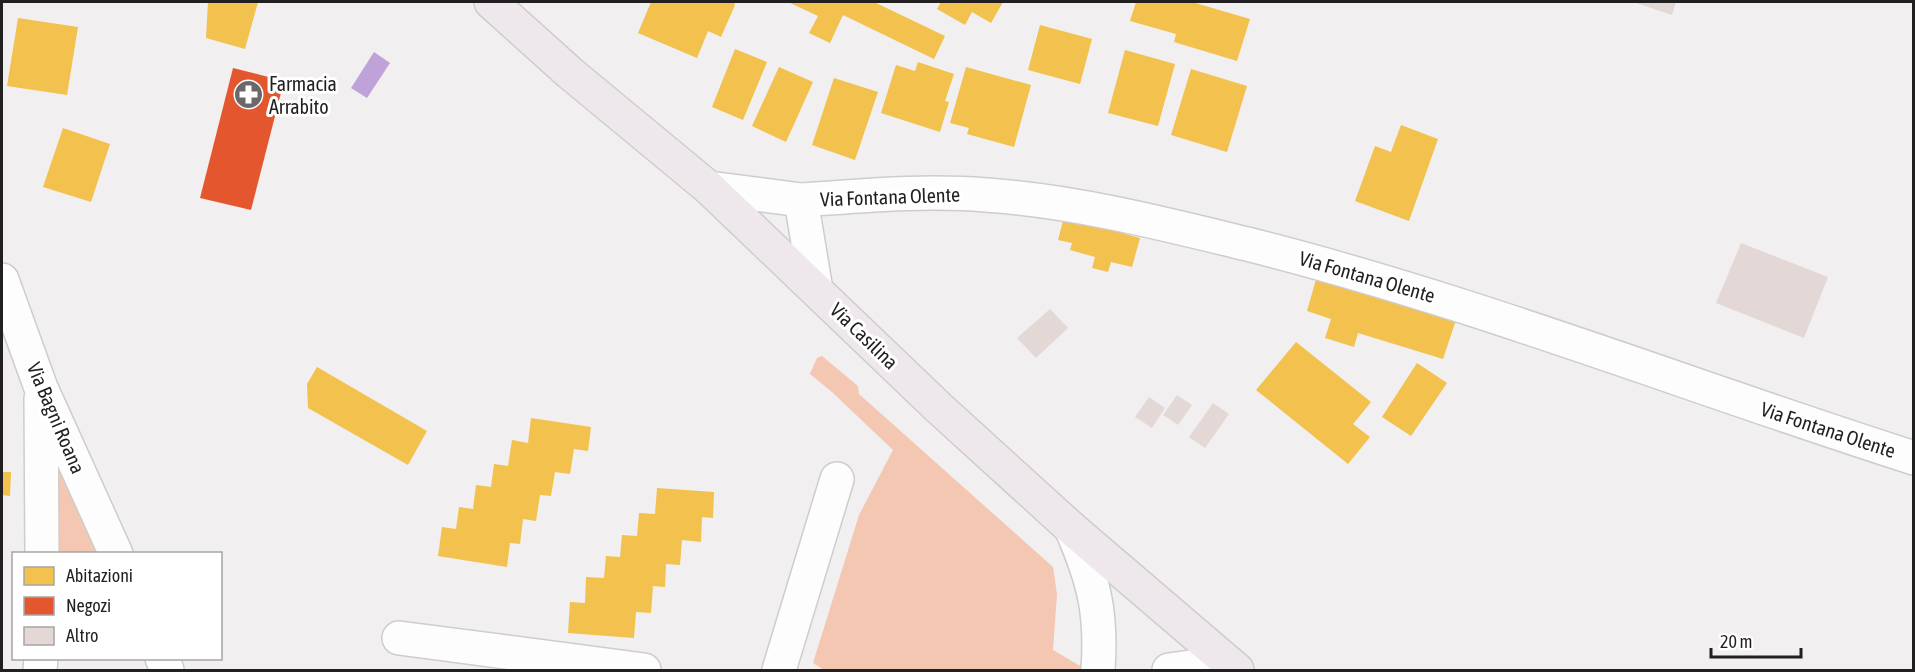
<svg xmlns="http://www.w3.org/2000/svg" width="1915" height="672" font-family="'Asap Condensed',sans-serif">
<rect width="100%" height="100%" fill="#f1eff0"/>
<g fill="#f3c7b1">
<path d="M822 356 858 386 859 394 1053 567 1057 594 1053 650 1087 670H824L813 663 859 515 893 450 832 392 810 374 817 358Z"/>
<path d="M52 465 59 466 96 553H52Z"/>
</g>
<path fill="#bfa2d7" d="M374 52 390 63 367 98 351 88Z"/>
<g fill="#f2c14e">
<path d="M208 2H258L245 49 206 38Z"/>
<path d="M651 2H734L735 5 721 37 708 31 697 58 638 33Z"/>
<path d="M788 2H874L945 36 934 59 843 15 830 43 809 33 818 16Z"/>
<path d="M941 2H1003L991 23 972 12 965 25 937 9Z"/>
<path d="M1136 2H1192L1250 19 1237 61 1174 42 1176 34 1130 21Z"/>
<path d="M18 18 78 27 67 95 7 86Z"/>
<path d="M1040 25 1092 39 1080 84 1028 70Z"/>
<path d="M735 49 767 62 743 120 712 107Z"/>
<path d="M1125 50 1175 64 1158 126 1108 113Z"/>
<path d="M918 62 954 74 945 101 949 102 940 132 881 113 896 65 915 71Z"/>
<path d="M779 67 813 82 786 142 752 126Z"/>
<path d="M966 67 1031 85 1014 147 967 134 969 128 950 123Z"/>
<path d="M1191 69 1247 86 1227 152 1171 135Z"/>
<path d="M834 78 878 92 855 160 812 145Z"/>
<path d="M1401 125 1438 139 1409 221 1355 201 1375 146 1391 152Z"/>
<path d="M63 128 110 144 91 202 43 187Z"/>
<path d="M1064 217 1140 238 1132 267 1111 262 1108 272 1092 268 1095 257 1070 250 1072 243 1058 240Z"/>
<path d="M1317 276 1456 320 1443 359 1358 333 1354 347 1325 338 1331 319 1307 311Z"/>
<path d="M1296 342 1371 402 1353 424 1370 437 1348 464 1256 390Z"/>
<path d="M1417 363 1447 383 1411 436 1382 417Z"/>
<path d="M317 367 427 431 408 465 308 408 307 384Z"/>
<path d="M531 418 591 427 588 451 574 449 570 474 555 472 551 496 540 495 536 521 523 519 520 544 510 543 507 567 438 556 442 527 456 529 459 507 473 509 476 485 491 487 494 464 508 466 512 440 528 443Z"/>
<path d="M2 472H11L10 496 2 495Z"/>
<path d="M657 488 714 492 713 518 702 517 701 542 682 540 680 565 666 564 665 587 653 586 651 613 636 612 634 638 568 633 570 602 585 603 586 577 604 578 606 556 620 557 622 535 637 536 639 513 655 514Z"/>
</g>
<path fill="#e4572e" d="M233 68 284 81 251 210 200 198Z"/>
<g fill="#e4d8d7">
<path d="M1633 2H1676L1672 15Z"/>
<path d="M1741 243 1828 277 1804 338 1716 303Z"/>
<path d="M1050 309 1068 328 1036 358 1017 338Z"/>
<path d="M1177 395 1192 405 1178 425 1163 415Z"/>
<path d="M1149 397 1165 408 1152 428 1135 417Z"/>
<path d="M1213 403 1229 414 1205 448 1189 437Z"/>
</g>
<g fill="none" stroke-linecap="round" stroke-linejoin="round">
<defs>
<g id="minor">
<path d="M709 188 801 200 816 290"/>
<path d="M801 200C862 196 924 190 986 195 1074 201 1161 223 1247 244 1474 301 1691 387 1914 458"/>
<path d="M2 280 41 388 116 554"/>
<path d="M41 399 42 554"/>
<path d="M1071 528C1094 581 1102 612 1098 670"/>
<path d="M399 638 644 670"/>
<path d="M162 658 167 670"/>
<path d="M40 670 41 658"/>
<path d="M779 670 837 479"/>
<path d="M1169 670 1226 662"/>
</g>
<path id="major" d="M491 2 570 73 709 188 939 408 1071 528 1237 670"/>
</defs>
<use href="#minor" stroke="#cecdcd" stroke-width="36"/>
<use href="#major" stroke="#cecdcd" stroke-width="36"/>
<use href="#minor" stroke="#fdfdfd" stroke-width="33"/>
<use href="#major" stroke="#eee8ed" stroke-width="33"/>
</g>
<defs>
<symbol id="pharmacy-disc" viewBox="-11 -11 22 22"><circle r="9.5" fill="#6a6869" stroke="#fff"/><path d="M-2-6h4v4h4v4h-4v4h-4v-4h-4v-4h4Z" fill="#fff"/></symbol>
</defs>
<g fill-rule="evenodd">
<use href="#pharmacy-disc" x="232" y="78" width="33" height="33"/>
</g>
<g text-anchor="middle" stroke-width="6" stroke-linejoin="round" paint-order="stroke">
<g font-size="20" fill="#211f20" stroke="#fff" text-anchor="start">
<text x="269" y="91">Farmacia<tspan x="269" dy="23">Arrabito</tspan></text>
</g>
<g font-size="20" fill="#211f20" stroke="#fff">
<text transform="translate(890 197) rotate(-2)" y="7">Via Fontana Olente</text>
<text transform="translate(1367 277) rotate(16)" y="7">Via Fontana Olente</text>
<text transform="translate(864 336) rotate(44)" y="7">Via Casilina</text>
<text transform="translate(56 418) rotate(67)" y="7">Via Bagni Roana</text>
<text transform="translate(1828 430) rotate(18)" y="7">Via Fontana Olente</text>
</g>
</g>
<rect width="1915" height="672" fill="none" stroke="#211f20" stroke-width="6"/>
<rect x="12" y="552" width="210" height="108" fill="#ffffff" stroke="#a6a5a6" stroke-width="1.5"/>
<rect x="24" y="567" width="30" height="18" fill="#f2c14e" stroke="#a6a5a6" stroke-width="1.5"/>
<text x="66" y="582" font-size="18" fill="#211f20">Abitazioni</text>
<rect x="24" y="597" width="30" height="18" fill="#e4572e" stroke="#a6a5a6" stroke-width="1.5"/>
<text x="66" y="612" font-size="18" fill="#211f20">Negozi</text>
<rect x="24" y="627" width="30" height="18" fill="#e4d8d7" stroke="#a6a5a6" stroke-width="1.5"/>
<text x="66" y="642" font-size="18" fill="#211f20">Altro</text>
<path d="M1711 648v9h90v-9" fill="none" stroke="#211f20" stroke-width="3"/>
<text x="1720" y="648" font-size="18" fill="#211f20" stroke="#ffffff" stroke-width="4.5" paint-order="stroke">20 m</text>
</svg>
